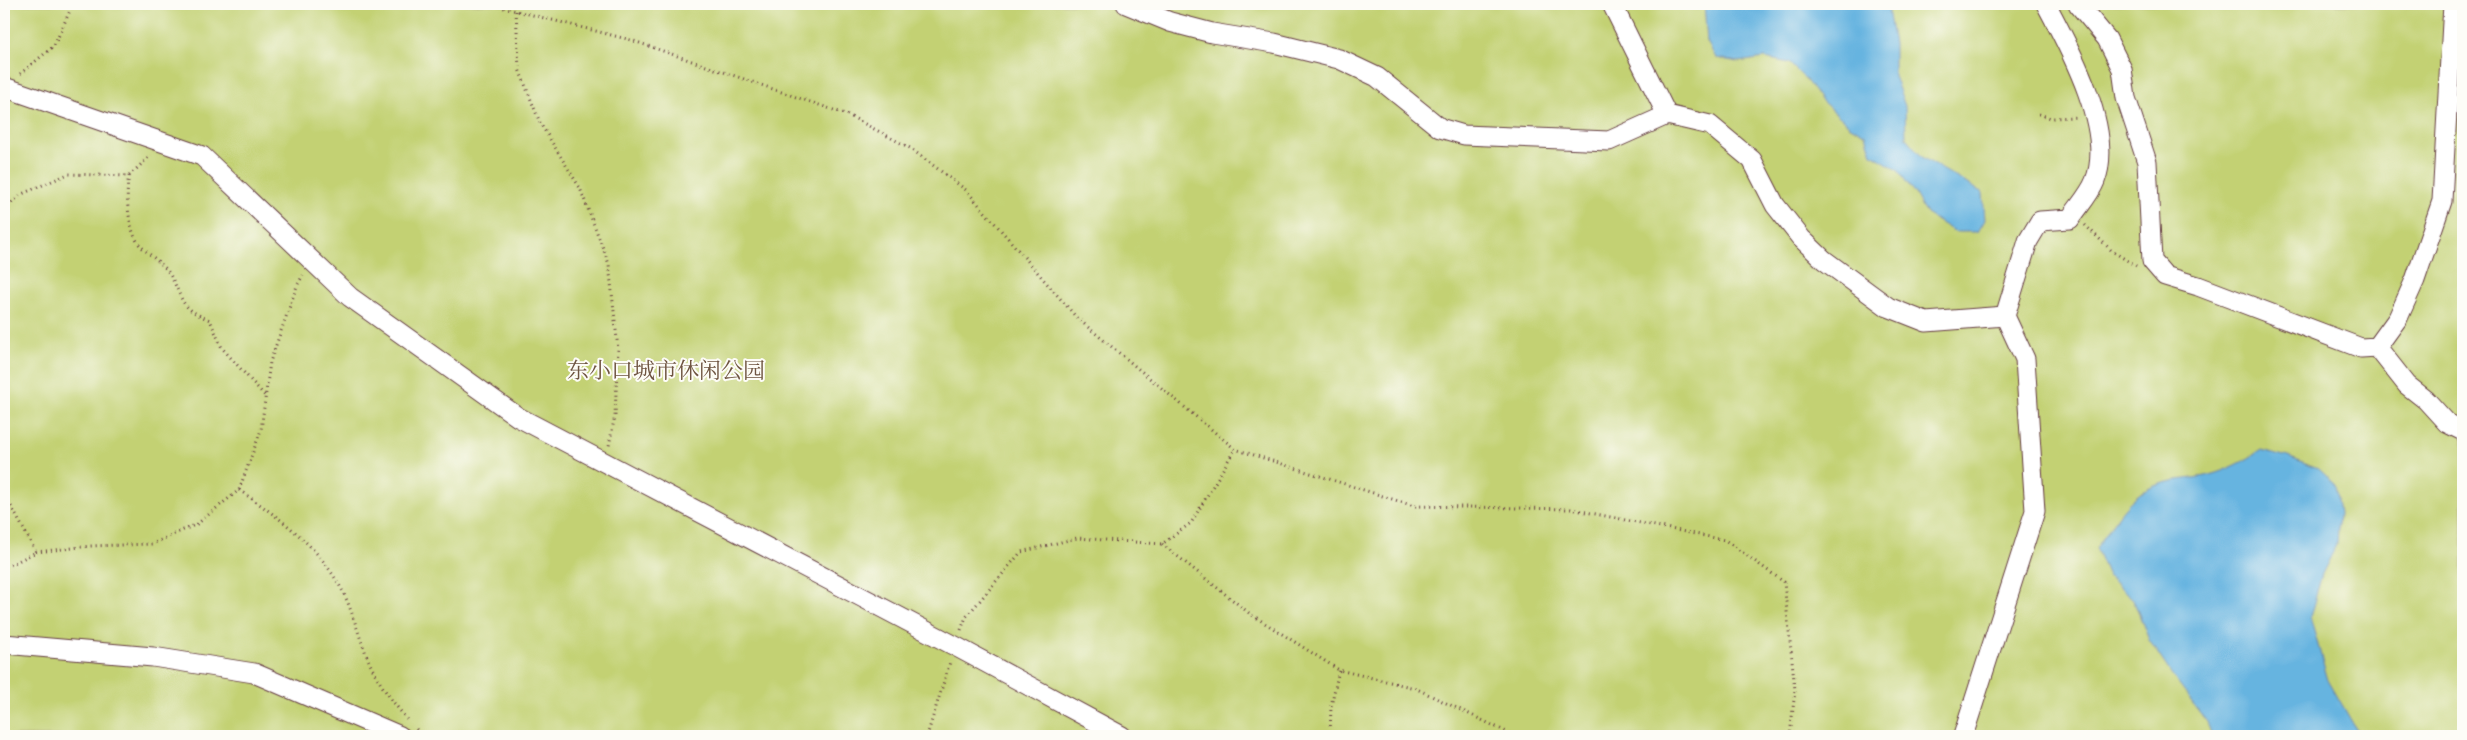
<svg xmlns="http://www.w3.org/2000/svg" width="2467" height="740" font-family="'EB Garamond','Noto Serif SC',serif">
<rect width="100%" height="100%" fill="#fdfcf7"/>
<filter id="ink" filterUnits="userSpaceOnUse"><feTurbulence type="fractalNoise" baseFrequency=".02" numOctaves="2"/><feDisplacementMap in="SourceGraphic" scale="10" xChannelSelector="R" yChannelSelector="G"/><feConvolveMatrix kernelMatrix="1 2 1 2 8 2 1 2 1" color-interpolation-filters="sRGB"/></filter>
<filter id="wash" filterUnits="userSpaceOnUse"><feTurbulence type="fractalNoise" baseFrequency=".0096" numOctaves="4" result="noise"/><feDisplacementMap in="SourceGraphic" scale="20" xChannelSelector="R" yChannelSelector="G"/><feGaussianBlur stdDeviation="1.12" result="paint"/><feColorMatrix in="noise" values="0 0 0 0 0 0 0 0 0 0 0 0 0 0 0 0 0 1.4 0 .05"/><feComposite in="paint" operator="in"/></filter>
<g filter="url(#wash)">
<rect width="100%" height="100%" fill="#f4dfc3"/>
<rect fill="#c3d173" stroke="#86784f" x="4" y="4" width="2459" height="732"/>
<g fill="#66b4e0" stroke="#586a86">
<path d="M1704 4H1887L1894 44V76L1905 106 1906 138 1923 158 1983 193 1985 220 1978 232H1955L1926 214 1915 194 1898 170 1872 154 1866 135 1849 125 1822 101 1805 79 1789 63 1765 58 1738 62 1716 58 1707 42Z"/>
<path d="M2261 450 2288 457 2318 469 2335 485 2339 513 2337 544 2322 574 2310 617 2328 680 2360 736H2212L2207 722 2176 681 2149 640 2133 599 2108 576 2096 548C2110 529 2124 501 2146 490 2165 479 2188 480 2209 475 2228 470 2245 461 2261 450Z"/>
</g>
</g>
<g filter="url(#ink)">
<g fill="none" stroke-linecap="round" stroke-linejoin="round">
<defs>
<g id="minor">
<path d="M1126 4 1170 22 1212 33 1274 43 1339 59 1377 77 1440 128 1464 135 1609 141 1667 115 1710 125 1752 160 1775 205 1801 238 1824 260 1888 307 1926 322 2005 316 2025 359 2035 511 1963 736"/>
<path d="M1612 4 1667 115"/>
<path d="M2078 4 2107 39 2122 69 2126 98 2147 162 2152 261 2165 276 2198 286 2361 348 2377 347 2398 318 2415 280 2442 201 2453 4"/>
<path d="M4 87 202 156 350 297 518 417 955 646 1122 736"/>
<path d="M2005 316 2028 241 2040 221 2070 219C2078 207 2090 194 2095 181 2115 131 2069 47 2046 4"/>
<path d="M2377 347 2407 385 2426 400 2447 423 2463 431"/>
<path d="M4 644 153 657 254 673 400 736"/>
</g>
</defs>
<use href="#minor" stroke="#643c42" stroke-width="21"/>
<g stroke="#643c42" stroke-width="3" stroke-dasharray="1 4" stroke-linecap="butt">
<path d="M489 4 631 40 848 115 910 148 966 190 1077 318 1235 449 1414 506 1571 509 1725 540 1784 582 1795 690 1790 736"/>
<path d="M516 11 519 69 540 123 580 188 609 264 618 349 615 415 609 446"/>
<path d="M20 74 54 46 73 4"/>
<path d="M2039 114 2051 118 2078 117"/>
<path d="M129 176C125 192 128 230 139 244 148 255 161 261 169 273 185 300 177 307 210 320L222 348 265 396"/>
<path d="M4 209 22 194 68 174 129 176 151 155"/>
<path d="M2085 225 2112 251 2136 266"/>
<path d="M239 490C280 518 318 545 342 590 352 609 357 631 365 651 373 675 391 701 407 719"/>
<path d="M4 493 36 552 4 568"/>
<path d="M1162 544 1249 613 1339 670 1415 688 1515 736"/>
<path d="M36 552 90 546 152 544 197 524 239 490 261 430 270 362 297 286 303 275"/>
<path d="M961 630 966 617 1021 552 1077 538 1162 544 1191 523 1235 449"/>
<path d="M416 729 423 736"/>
<path d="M927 736 950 662"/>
<path d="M1330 736 1331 706 1339 670"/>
</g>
<use href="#minor" stroke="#fff" stroke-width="19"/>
</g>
</g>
<g text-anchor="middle" stroke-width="4" stroke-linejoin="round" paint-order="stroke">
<g font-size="22" fill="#6e5441" stroke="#fdfcf7">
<text x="666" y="378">东小口城市休闲公园</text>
</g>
</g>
<rect width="2467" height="740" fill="none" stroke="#fdfcf7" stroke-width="20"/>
</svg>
